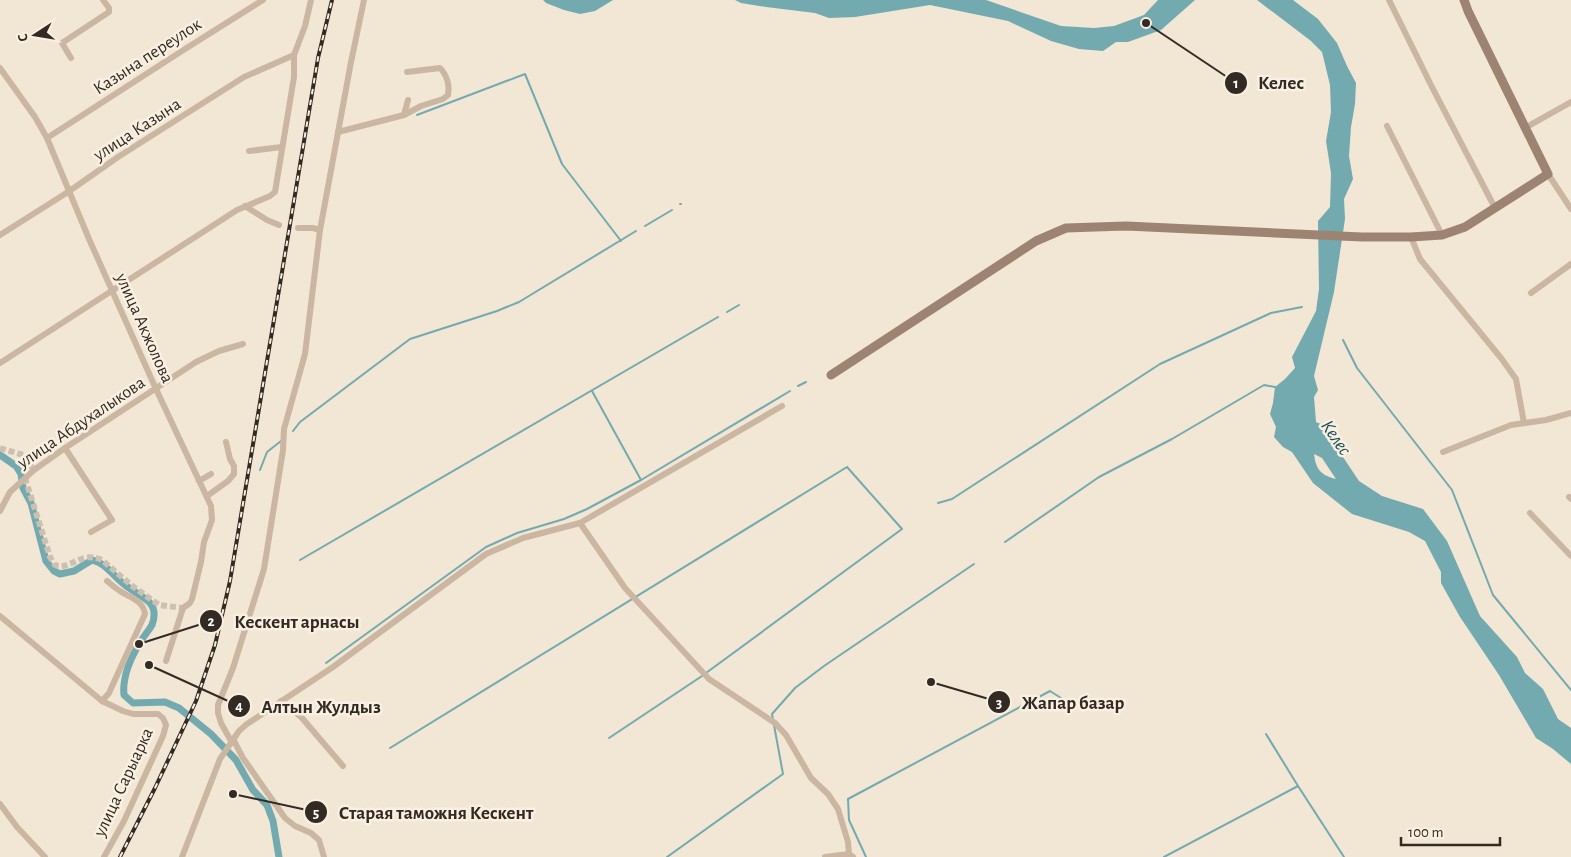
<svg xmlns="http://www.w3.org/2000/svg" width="1571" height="857" font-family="'Alegreya Sans',sans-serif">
<rect width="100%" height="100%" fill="#f2e6d5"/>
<g fill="#73aab0" fill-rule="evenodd">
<path d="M543 0H613L595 11 580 14 564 10 546 3Z"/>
<path d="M735 0H986L1061 26 1094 28 1114 26 1144 15 1158 0H1195L1161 30 1128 42H1116L1103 51 1079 49 1051 41 1008 21 930 5 855 17 829 18 815 13 766 7 741 3Z"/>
<path d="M1257 0H1293L1318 19 1337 43 1347 66 1356 83 1355 104 1351 127 1349 156 1353 179 1344 199 1345 219 1334 292 1314 376 1318 390 1314 397 1316 422 1325 426V435L1335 445 1359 481 1382 496 1423 509 1447 541 1480 616 1517 657 1525 673 1543 689 1558 719 1571 728V764L1553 749 1536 738 1499 675 1460 617 1441 583V572L1425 541 1409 532 1352 514 1313 483 1292 452 1283 447 1274 437 1276 427 1270 414 1273 403 1275 387 1285 379 1295 368 1292 357 1316 311 1319 289 1318 221 1330 207 1331 173 1326 141 1331 112 1330 85 1322 52 1311 41ZM1314 454 1322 458 1336 479C1321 475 1316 470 1314 454Z"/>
</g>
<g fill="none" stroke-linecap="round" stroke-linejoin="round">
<g stroke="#73aab0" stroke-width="2">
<path d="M417 115 525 74 562 164 621 241"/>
<path d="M680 204H681"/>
<path d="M645 226 672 210"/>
<path d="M727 312 739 305"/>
<path d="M1343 340 1357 368 1452 490 1493 595 1571 690"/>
<path d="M798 386 806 382"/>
<path d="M293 431 300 422 410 339 497 311 519 302 636 231"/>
<path d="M260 470 267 452 281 441"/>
<path d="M641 480 790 391"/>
<path d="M938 503 952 499 1160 364 1271 313 1302 307"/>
<path d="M1005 542 1099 477 1172 439 1264 385 1275 387"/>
<path d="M300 560 718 317"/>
<path d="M326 663 486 547 517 533 564 519 587 509 641 480 592 391"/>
<path d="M773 720 772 714 795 688 824 666 974 564"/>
<path d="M1266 734 1298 786"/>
<path d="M609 738 702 676"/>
<path d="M390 748 847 467 902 529 706 673"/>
<path d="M667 857 783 774 774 725"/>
<path d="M866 857 849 820 848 799 1050 691 1069 703"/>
<path d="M1164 857 1298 786 1344 857"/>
</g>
<path stroke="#73aab0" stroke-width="7" d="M0 455 16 466 21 474 23 488 31 503 46 561 54 571 60 574 74 571 92 560C106 563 113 576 125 585 131 590 145 597 150 603 155 609 155 617 152 625 149 630 144 636 141 641 131 657 122 676 124 695L133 703 165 702 179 708 211 734 236 760 253 790 267 805 273 821 279 857"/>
<g stroke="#ccc0b2" stroke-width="6" stroke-dasharray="6 3" stroke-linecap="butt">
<path d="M0 448 23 455 34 470"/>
<path d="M25 478 50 557 55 565C71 571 80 550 102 560L131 585 159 605 183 608"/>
</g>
<g stroke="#cab6a1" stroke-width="6">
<path d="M1389 0 1433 89 1495 208"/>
<path d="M71 58 62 43 109 12V8L103 0"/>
<path d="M0 68 35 117 47 138 89 239 156 389 211 506 212 520 204 542 201 562 192 599 190 603 183 608 166 661"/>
<path d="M404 115 408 100"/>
<path d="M1387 126 1442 235"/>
<path d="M1525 128 1571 102"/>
<path d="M338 132 404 115 421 106 443 99 448 95C450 86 447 75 440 68L407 72"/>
<path d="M47 138 185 49 263 0"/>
<path d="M249 151 282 147"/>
<path d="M1548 174 1571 209"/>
<path d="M245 206 267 220 279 225"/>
<path d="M298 228H313L320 230"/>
<path d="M0 235 68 192 118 157 244 77 294 55"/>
<path d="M1411 237 1420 259 1501 358 1516 379 1524 423"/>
<path d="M1531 293 1571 264"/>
<path d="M0 363 237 210 270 196 275 192 294 77V55L305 26 311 0"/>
<path d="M65 448 112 520 91 532"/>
<path d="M1443 452 1511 425 1546 420 1571 413"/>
<path d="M199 481 211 474"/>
<path d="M207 496 228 481 234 474V466L230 459 226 442"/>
<path d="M1569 497 1571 499"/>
<path d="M0 511 10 492 34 470 65 448 196 362 219 351 243 344"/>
<path d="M1530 513 1571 556"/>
<path d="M580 523 625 588 709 679 775 723 786 735 811 778 828 794 838 809 848 842 849 854"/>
<path d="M0 616 102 701 123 711 133 714H158L163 718 166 725 163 736 124 821 104 857"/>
<path d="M102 701 109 693 145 614C143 600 130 598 120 591 115 588 111 584 107 581"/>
<path d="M281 701 302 718 343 766"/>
<path d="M233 739 243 758 285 818 295 826 311 833 319 840 324 857"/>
<path d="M231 741 221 723 218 713V705L233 668 264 569 283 450 284 429 305 354 320 230 351 62 364 0"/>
<path d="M0 804 17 827 45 857"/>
<path d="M182 857 220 759 239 731 247 724 333 667 486 554 523 538 580 523 782 406"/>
<path d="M825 857 849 854 853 857"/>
</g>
<path stroke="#9d8472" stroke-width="9" d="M831 375 1036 241 1066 228 1126 226 1362 237H1411L1442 235 1465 227 1548 174 1468 11 1464 0"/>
<defs>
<path id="rail" d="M120 857 155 788 196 701 215 645 230 581 318 58 332 0"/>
</defs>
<use href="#rail" stroke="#332a24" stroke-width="4"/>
<use href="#rail" stroke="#f9f0e1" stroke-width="2" stroke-dasharray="5.5" stroke-linecap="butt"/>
</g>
<g text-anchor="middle" stroke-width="5" stroke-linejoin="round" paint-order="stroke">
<g font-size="18" fill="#332a24" stroke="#f9f0e1">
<text transform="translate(147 56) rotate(-33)" y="6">Казына переулок</text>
<text transform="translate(137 129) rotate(-33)" y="6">улица Казына</text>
<text transform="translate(145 328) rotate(66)" y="6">улица Акжолова</text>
<text transform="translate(81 422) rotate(-34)" y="6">улица Абдухалыкова</text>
<text transform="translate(123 782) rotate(-65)" y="6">улица Сарыарка</text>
</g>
<g font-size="19" font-style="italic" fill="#184f56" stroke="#f9f0e1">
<text transform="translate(1337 437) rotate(56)" y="7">Келес</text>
</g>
</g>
<path fill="none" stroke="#332a24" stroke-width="2" d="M1146 23L1236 83M139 644L211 621M931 682L999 702M149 665L239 706M233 794L316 812"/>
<g fill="#332a24" stroke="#f9f0e1" stroke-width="2">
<circle cx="1146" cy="23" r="5"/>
<circle cx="139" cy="644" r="5"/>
<circle cx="931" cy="682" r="5"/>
<circle cx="149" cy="665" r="5"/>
<circle cx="233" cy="794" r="5"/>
<circle cx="1236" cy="83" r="12"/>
<circle cx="211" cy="621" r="12"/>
<circle cx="999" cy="702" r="12"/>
<circle cx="239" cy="706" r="12"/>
<circle cx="316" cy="812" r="12"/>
</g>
<g font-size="15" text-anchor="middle" font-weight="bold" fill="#fff">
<text x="1236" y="88">1</text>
<text x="211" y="626">2</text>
<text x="999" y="708">3</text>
<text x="239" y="711">4</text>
<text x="316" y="818">5</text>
</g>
<g font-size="19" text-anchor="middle" font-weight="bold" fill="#332a24" stroke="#f9f0e1" stroke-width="5" stroke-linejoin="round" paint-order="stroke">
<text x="1281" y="89">Келес</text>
<text x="297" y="628">Кескент арнасы</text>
<text x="1073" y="709">Жапар базар</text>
<text x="321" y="713">Алтын Жулдыз</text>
<text x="436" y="819">Старая таможня Кескент</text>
</g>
<g transform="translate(35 35) rotate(258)" stroke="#f9f0e1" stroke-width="4" paint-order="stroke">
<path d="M0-4L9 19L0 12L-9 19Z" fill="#332a24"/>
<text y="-8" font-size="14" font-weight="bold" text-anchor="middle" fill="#332a24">С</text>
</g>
<path d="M1401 837v8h99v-8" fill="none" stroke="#332a24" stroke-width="2.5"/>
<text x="1408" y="837" font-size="15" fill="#332a24" stroke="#f9f0e1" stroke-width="4" paint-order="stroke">100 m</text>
</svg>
